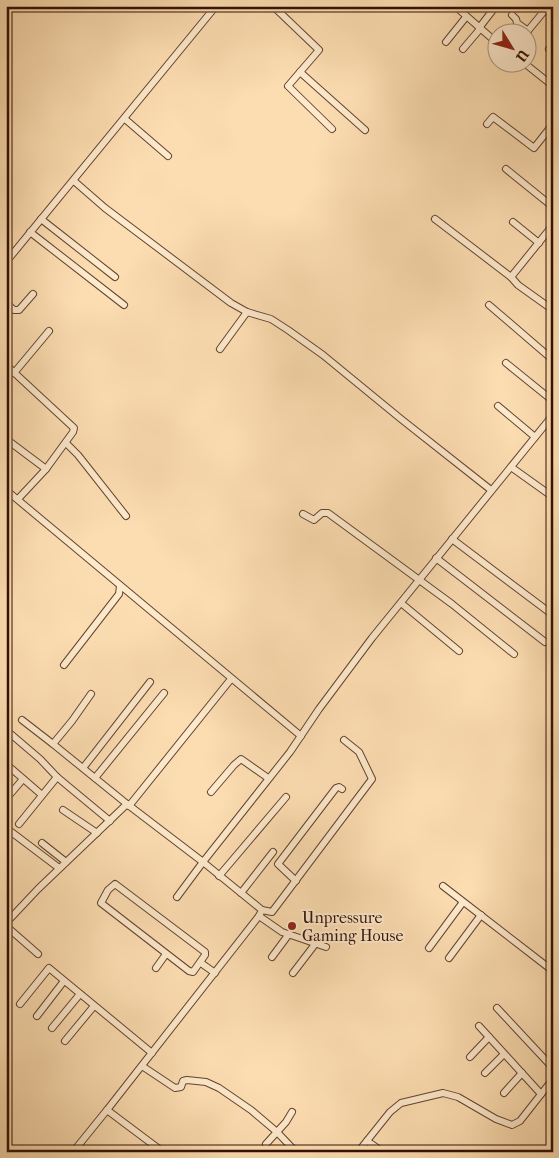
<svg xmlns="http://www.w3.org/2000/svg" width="559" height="1158" font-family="'IM FELL French Canon',serif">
<rect width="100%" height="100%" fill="#fcddb1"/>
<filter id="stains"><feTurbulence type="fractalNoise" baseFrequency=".004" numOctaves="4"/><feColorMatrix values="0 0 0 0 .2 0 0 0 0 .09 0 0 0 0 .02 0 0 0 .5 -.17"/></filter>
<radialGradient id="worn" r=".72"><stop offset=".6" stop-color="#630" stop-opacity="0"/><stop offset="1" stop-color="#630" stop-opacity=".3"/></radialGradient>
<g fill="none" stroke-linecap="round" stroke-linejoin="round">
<defs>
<g id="minor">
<path d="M273 6 319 50 300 72 365 130"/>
<path d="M455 6 496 42"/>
<path d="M512 15 516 19 517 23 528 31"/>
<path d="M479 28 496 6"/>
<path d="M526 33 545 10 553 13"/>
<path d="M446 42 466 17"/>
<path d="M463 49 480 29"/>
<path d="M549 49 553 44"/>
<path d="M523 62 553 86"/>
<path d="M300 72 288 86 332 129"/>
<path d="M125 119 168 156"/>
<path d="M487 124 493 117 534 148 553 124"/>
<path d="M506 169 553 207"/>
<path d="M74 181 105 208 231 303 247 312 271 319 288 330 323 355 401 419 491 490"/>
<path d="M41 219 115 277"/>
<path d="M435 219 511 277"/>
<path d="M513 222 539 243"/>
<path d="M553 225 511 277 518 285 553 310"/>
<path d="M30 232 124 305"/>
<path d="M6 262 216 6"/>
<path d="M6 303 14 310H19L33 294"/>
<path d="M489 305 553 360"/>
<path d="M220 349 247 312"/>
<path d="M506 363 553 401"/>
<path d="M6 365 74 428 73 432 46 469 18 499"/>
<path d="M14 373 49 331"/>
<path d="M498 406 535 437"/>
<path d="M6 439 46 469"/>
<path d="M66 443 78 455 126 516"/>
<path d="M511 467 553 497"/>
<path d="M6 490 301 736"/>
<path d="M303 514 314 520 322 513H328L452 604 514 654"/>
<path d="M452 539 553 615"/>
<path d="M436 558 545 642"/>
<path d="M401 603 459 651"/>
<path d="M64 665 119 594 120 586"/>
<path d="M91 694 72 721 53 744 127 804"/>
<path d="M22 720 53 744"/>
<path d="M6 730 40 759 57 777 110 821"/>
<path d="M6 764 42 795"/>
<path d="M83 768 150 682"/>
<path d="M95 778 164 693"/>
<path d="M211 792 234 765 241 759 268 778"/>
<path d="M6 799 23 779"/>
<path d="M129 806 231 679"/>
<path d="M63 810 97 833"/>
<path d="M19 824 57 777"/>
<path d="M6 828 59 868"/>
<path d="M42 843 66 862"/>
<path d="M219 876 286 797"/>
<path d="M296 881 278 864 336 788 339 787 342 789"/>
<path d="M115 884 205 952V955L193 972 189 971 101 903 108 890Z"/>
<path d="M443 886 553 971"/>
<path d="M241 893 273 852"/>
<path d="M262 910 272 912 372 779 359 752 344 740"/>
<path d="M259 916 282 932 326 947"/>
<path d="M6 923 38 889 127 804 203 862 290 752 319 709 372 638 553 415"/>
<path d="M6 926 38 954"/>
<path d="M429 948 463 902"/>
<path d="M272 957 289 934"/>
<path d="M449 958 481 915"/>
<path d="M201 963 215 973"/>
<path d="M156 968 166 954"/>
<path d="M293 973 316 943"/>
<path d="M20 1004 49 968 152 1053"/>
<path d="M497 1008 553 1068"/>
<path d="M37 1016 64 981"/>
<path d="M479 1026 541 1094"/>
<path d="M52 1028 80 994"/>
<path d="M65 1041 94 1006"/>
<path d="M470 1057 489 1037"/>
<path d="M142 1066 175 1088 181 1087 183 1081 187 1080 206 1082 219 1088 251 1110 277 1132 296 1152"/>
<path d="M485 1073 504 1054"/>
<path d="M504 1093 522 1073"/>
<path d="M107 1110 259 916 262 910 203 862 177 897"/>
<path d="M367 1141 383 1152"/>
<path d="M266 1144 286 1122 292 1112"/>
<path d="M6 1148 11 1152"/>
<path d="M73 1152 107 1110 163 1152"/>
<path d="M358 1152 390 1112 401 1103 443 1093 458 1097 496 1119 512 1125 520 1121 553 1079"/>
</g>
</defs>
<use href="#minor" stroke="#64442e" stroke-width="8"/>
<use href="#minor" stroke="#fde9cc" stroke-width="6"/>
</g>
<circle fill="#8f2418" stroke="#fde9cc" stroke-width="2" cx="292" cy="926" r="5"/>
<g text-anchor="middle" stroke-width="4" stroke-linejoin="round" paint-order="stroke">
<g font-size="16" fill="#321103" stroke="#fde9cc" text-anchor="start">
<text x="302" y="923">Unpressure<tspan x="302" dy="18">Gaming House</tspan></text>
</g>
</g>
<rect width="559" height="1158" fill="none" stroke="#fcddb1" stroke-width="25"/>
<rect x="8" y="8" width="544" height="1143" fill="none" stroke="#321103" stroke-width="2.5"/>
<rect x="12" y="12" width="534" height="1133" fill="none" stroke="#321103"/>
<g transform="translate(512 48) rotate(127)"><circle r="24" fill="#fde9cc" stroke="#ac937c"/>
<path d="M0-4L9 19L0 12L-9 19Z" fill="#8f2418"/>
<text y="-8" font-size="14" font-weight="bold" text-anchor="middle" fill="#321103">U</text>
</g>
<rect width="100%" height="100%" filter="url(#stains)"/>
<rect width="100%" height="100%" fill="url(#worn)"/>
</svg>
